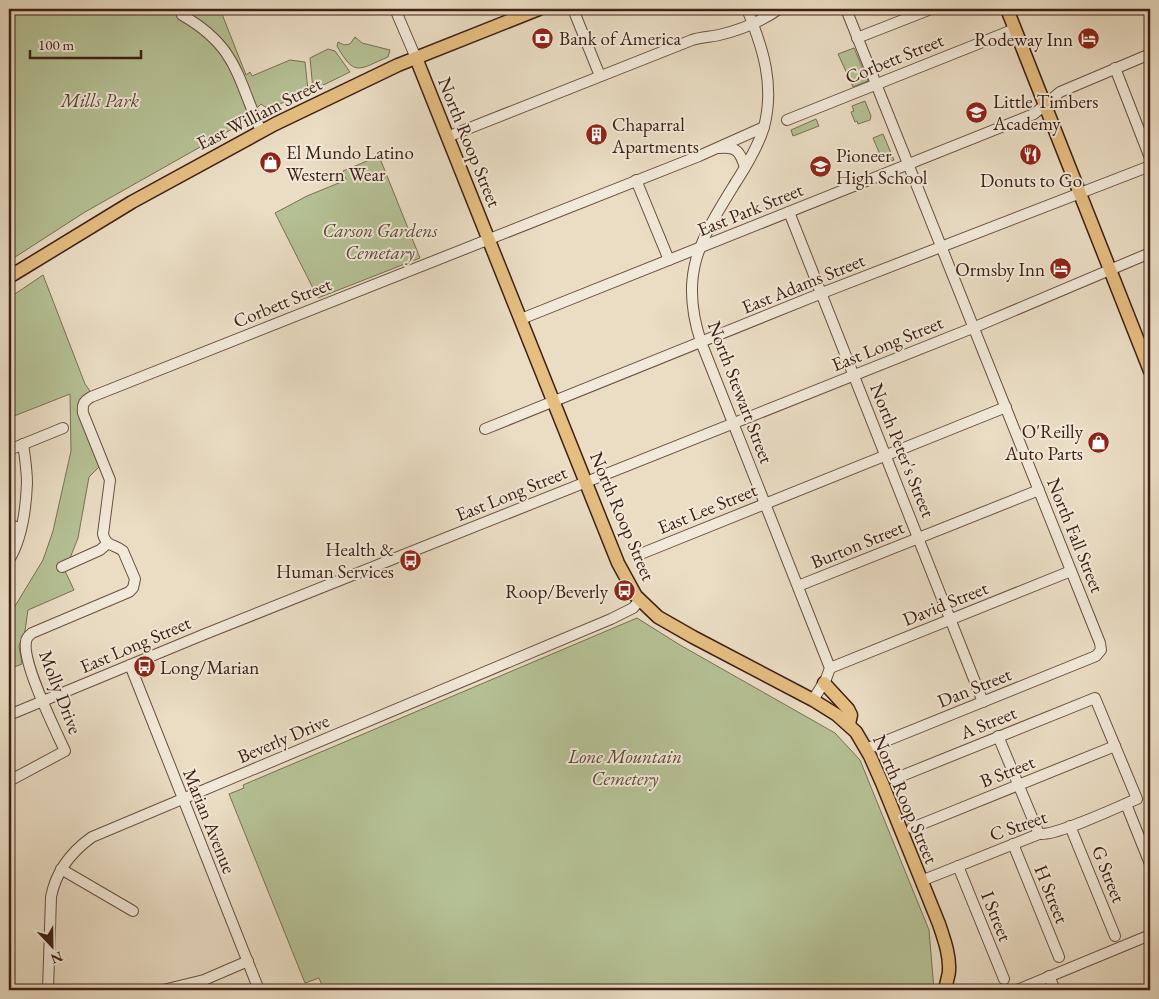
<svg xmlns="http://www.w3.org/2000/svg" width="1159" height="999" font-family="'EB Garamond',serif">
<rect width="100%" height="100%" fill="#eaddc4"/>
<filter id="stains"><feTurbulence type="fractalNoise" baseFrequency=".004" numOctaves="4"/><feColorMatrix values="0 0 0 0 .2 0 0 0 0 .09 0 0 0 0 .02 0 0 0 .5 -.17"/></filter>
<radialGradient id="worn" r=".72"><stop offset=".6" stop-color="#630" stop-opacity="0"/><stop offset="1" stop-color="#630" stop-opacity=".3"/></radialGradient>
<g fill="#b5c195" stroke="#7a7054">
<path d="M9 9H220L246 75 250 72 252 76 290 60 305 62 308 90C301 100 280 103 268 107H265L261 104 245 120 232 129 85 212 9 261Z"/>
<path d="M355 37 362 43 390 50 388 57C359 69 355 78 337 46L338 42 344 45 350 44Z"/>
<path d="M854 48 868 81 853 87 838 54Z"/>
<path d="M328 49 335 51 350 72 313 90 310 58Z"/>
<path d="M865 101 871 116 870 120 858 124 857 121 855 122 851 112 854 111 852 106Z"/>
<path d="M816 119 819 126 793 136 791 130Z"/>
<path d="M883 134 894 160 884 164 873 138Z"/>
<path d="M379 156 420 258 318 298 275 213 307 196 346 180 343 171Z"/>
<path d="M43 275 85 384 90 391 83 397 80 404 100 466 89 477 78 538 65 571 74 590 28 610 25 631 19 646 22 664 9 669V616L43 560 53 531 71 451 70 394 9 418V298Z"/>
<path d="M637 618 680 645 835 733 860 760 929 930 934 990H324L319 978 305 983 229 794 244 788 243 785Z"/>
</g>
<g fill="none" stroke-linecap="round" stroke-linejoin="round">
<path stroke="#767c78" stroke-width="2.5" d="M9 15 35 9"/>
<defs>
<g id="minor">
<path d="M395 9 416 58"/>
<path d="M573 9 600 76"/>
<path d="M747 9C763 48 775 85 764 127 758 147 747 165 736 182 701 239 678 273 701 342L830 668 826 679 813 700"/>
<path d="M846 9 1100 643 1101 650 1096 656 866 749"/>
<path d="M182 15C238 47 237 78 261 131"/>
<path d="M857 38 931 9"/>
<path d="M1115 68 1150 158"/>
<path d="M787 120 1015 29"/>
<path d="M447 137 692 40C701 37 710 37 719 35 740 30 762 21 779 9"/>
<path d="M719 148C737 146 740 152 745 167"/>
<path d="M636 180 669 260"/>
<path d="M789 212 983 702"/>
<path d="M521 319 1034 114 1060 92 1150 54"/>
<path d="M1140 346 1150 342"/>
<path d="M485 429 822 293 1150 166"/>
<path d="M9 450 63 428"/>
<path d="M9 525 20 528"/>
<path d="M643 553 1006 407"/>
<path d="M9 560C22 539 26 508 27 483 27 471 25 457 23 444"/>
<path d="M62 567 100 550 107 544"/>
<path d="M798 586 1039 490"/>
<path d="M130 665 259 990"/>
<path d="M830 668 1071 571"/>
<path d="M9 715 205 634 975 327 1150 253"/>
<path d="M998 736 1039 834"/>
<path d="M894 779 1095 698 1137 799C1117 807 1057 836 1039 834L921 881"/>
<path d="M9 781 65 751C55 729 22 663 26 642 26 638 28 636 32 633L129 592 133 588 135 579 123 551C115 544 106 547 103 534L110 480 83 413C82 404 84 401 91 397L699 156 764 127"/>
<path d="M1126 804 1150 864"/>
<path d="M1070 826 1115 936"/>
<path d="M912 828 1115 746"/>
<path d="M1013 844 1059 957"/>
<path d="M958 866 1004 979"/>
<path d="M61 869 133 911"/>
<path d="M1049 976 1055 990"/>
<path d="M48 990 51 897C56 871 71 852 92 837L611 619 633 608 640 600"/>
<path d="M163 990 204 980 248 961"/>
<path d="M1017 990 1150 935"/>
</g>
<g id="major">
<path d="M1007 9 1150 371"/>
<path d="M416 58 618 563 636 596 658 617 693 637 813 700 837 715 856 732 870 756 882 783 939 924C944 939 950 955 949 971 949 977 945 983 946 990"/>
<path d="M9 277 132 202 275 124 398 65 539 9"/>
<path d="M824 683 848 709 851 715 849 724"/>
</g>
</defs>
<use href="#minor" stroke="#6a4f40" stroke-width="12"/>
<use href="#major" stroke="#402014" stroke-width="15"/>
<use href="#minor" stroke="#f1e9d9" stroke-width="10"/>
<use href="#major" stroke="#e5be82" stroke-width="12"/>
</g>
<defs>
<symbol id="bank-disc" viewBox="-11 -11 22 22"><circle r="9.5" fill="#8f2418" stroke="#f1e9d9"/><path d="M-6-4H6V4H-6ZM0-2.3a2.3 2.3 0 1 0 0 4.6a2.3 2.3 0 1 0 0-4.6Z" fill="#fff"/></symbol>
<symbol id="hotel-disc" viewBox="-11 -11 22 22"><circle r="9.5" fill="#8f2418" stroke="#f1e9d9"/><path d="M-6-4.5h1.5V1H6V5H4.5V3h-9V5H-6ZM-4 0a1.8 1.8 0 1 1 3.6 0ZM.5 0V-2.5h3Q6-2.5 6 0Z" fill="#fff"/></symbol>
<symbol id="school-disc" viewBox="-11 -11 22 22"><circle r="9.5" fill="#8f2418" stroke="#f1e9d9"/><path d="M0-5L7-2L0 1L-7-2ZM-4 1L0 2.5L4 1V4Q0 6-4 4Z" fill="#fff"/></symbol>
<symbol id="building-disc" viewBox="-11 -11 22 22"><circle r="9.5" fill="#8f2418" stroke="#f1e9d9"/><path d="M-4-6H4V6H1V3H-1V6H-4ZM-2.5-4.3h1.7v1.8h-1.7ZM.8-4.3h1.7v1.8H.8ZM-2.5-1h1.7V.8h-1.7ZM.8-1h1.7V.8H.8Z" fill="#fff"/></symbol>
<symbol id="restaurant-disc" viewBox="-11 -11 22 22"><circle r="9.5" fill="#8f2418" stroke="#f1e9d9"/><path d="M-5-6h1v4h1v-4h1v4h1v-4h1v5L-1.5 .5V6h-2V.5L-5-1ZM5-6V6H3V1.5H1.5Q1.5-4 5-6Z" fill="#fff"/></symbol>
<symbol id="shop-disc" viewBox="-11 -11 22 22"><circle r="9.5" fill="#8f2418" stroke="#f1e9d9"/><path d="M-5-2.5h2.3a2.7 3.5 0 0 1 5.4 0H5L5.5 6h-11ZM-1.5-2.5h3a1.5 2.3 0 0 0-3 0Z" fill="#fff"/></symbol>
<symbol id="bus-disc" viewBox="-11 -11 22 22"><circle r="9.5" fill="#8f2418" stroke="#f1e9d9"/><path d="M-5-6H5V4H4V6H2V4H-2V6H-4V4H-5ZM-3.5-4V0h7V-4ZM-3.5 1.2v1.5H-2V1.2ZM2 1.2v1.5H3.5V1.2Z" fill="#fff"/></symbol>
</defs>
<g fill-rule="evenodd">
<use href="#bank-disc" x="530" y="26" width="25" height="25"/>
<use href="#hotel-disc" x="1076" y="26" width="25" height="25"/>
<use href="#school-disc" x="964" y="100" width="25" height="25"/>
<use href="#building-disc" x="584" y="122" width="25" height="25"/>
<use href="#restaurant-disc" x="1018" y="142" width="25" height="25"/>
<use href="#shop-disc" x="258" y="150" width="25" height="25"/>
<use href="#school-disc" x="808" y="154" width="25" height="25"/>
<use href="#hotel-disc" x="1048" y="256" width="25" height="25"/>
<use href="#shop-disc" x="1086" y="430" width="25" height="25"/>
<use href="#bus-disc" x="398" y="548" width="25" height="25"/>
<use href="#bus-disc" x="612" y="578" width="25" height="25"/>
<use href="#bus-disc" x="132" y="654" width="25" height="25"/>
</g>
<g text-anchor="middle" stroke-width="4" stroke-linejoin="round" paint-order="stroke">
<g font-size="19" fill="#402014" stroke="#f1e9d9" text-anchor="start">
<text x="559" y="45">Bank of America</text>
<text x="1073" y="46" text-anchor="end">Rodeway Inn</text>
<text x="993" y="108">Little Timbers<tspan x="993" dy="22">Academy</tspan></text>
<text x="612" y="131">Chaparral<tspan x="612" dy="22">Apartments</tspan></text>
<text x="286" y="159">El Mundo Latino<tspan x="286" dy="22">Western Wear</tspan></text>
<text x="836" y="162">Pioneer<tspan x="836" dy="22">High School</tspan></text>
<text x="1031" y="187" text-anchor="middle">Donuts to Go</text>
<text x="1045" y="276" text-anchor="end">Ormsby Inn</text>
<text x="1083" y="438" text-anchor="end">O'Reilly<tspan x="1083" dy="22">Auto Parts</tspan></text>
<text x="394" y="556" text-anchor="end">Health &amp;<tspan x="394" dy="22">Human Services</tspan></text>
<text x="608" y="598" text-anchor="end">Roop/Beverly</text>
<text x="160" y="674">Long/Marian</text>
</g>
<g font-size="19" fill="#402014" stroke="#f1e9d9">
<text transform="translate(894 58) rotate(-22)" y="7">Corbett Street</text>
<text transform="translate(259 113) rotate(-27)" y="7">East William Street</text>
<text transform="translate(470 142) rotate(68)" y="7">North Roop Street</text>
<text transform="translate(750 209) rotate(-22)" y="7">East Park Street</text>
<text transform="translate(803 283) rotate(-22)" y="7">East Adams Street</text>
<text transform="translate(282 302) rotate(-22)" y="7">Corbett Street</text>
<text transform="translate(887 343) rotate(-22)" y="7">East Long Street</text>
<text transform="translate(741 392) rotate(69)" y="7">North Stewart Street</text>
<text transform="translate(903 450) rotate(68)" y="7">North Peter's Street</text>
<text transform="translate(511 493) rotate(-22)" y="7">East Long Street</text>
<text transform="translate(707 508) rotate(-22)" y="7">East Lee Street</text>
<text transform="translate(623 516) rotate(67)" y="7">North Roop Street</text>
<text transform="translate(1076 535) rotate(68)" y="7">North Fall Street</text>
<text transform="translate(857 544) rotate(-22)" y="7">Burton Street</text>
<text transform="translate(945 603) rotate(-22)" y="7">David Street</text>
<text transform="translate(135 644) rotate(-23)" y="7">East Long Street</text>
<text transform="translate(974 687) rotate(-22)" y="7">Dan Street</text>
<text transform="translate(61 692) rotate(69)" y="7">Molly Drive</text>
<text transform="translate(988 722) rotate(-22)" y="7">A Street</text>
<text transform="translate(283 738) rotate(-23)" y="7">Beverly Drive</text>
<text transform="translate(1007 771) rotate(-22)" y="7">B Street</text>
<text transform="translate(906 799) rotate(67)" y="7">North Roop Street</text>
<text transform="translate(210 821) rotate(68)" y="7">Marian Avenue</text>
<text transform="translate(1018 825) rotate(-19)" y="7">C Street</text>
<text transform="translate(1109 874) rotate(68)" y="7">G Street</text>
<text transform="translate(1052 894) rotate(68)" y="7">H Street</text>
<text transform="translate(997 916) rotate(68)" y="7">I Street</text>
</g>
<g font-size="19" font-style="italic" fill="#5d4834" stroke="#f1e9d9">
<text x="100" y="107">Mills Park</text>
<text x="380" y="237">Carson Gardens<tspan x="380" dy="22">Cemetary</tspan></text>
<text x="625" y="763">Lone Mountain<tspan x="625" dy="22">Cemetery</tspan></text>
</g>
</g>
<rect width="1159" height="999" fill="none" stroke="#eaddc4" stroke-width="30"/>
<rect x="10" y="10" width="1139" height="979" fill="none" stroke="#402014" stroke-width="2.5"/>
<rect x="15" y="15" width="1129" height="969" fill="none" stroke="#402014"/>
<g transform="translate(52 946) rotate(158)" stroke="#f1e9d9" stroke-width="4" paint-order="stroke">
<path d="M0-4L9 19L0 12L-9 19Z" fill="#402014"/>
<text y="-8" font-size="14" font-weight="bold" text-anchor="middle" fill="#402014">N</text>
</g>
<path d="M30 50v8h111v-8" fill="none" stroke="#402014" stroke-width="2.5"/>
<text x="38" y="50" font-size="15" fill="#402014" stroke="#f1e9d9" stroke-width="4" paint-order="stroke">100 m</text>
<rect width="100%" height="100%" filter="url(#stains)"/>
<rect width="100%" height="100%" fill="url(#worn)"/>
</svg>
